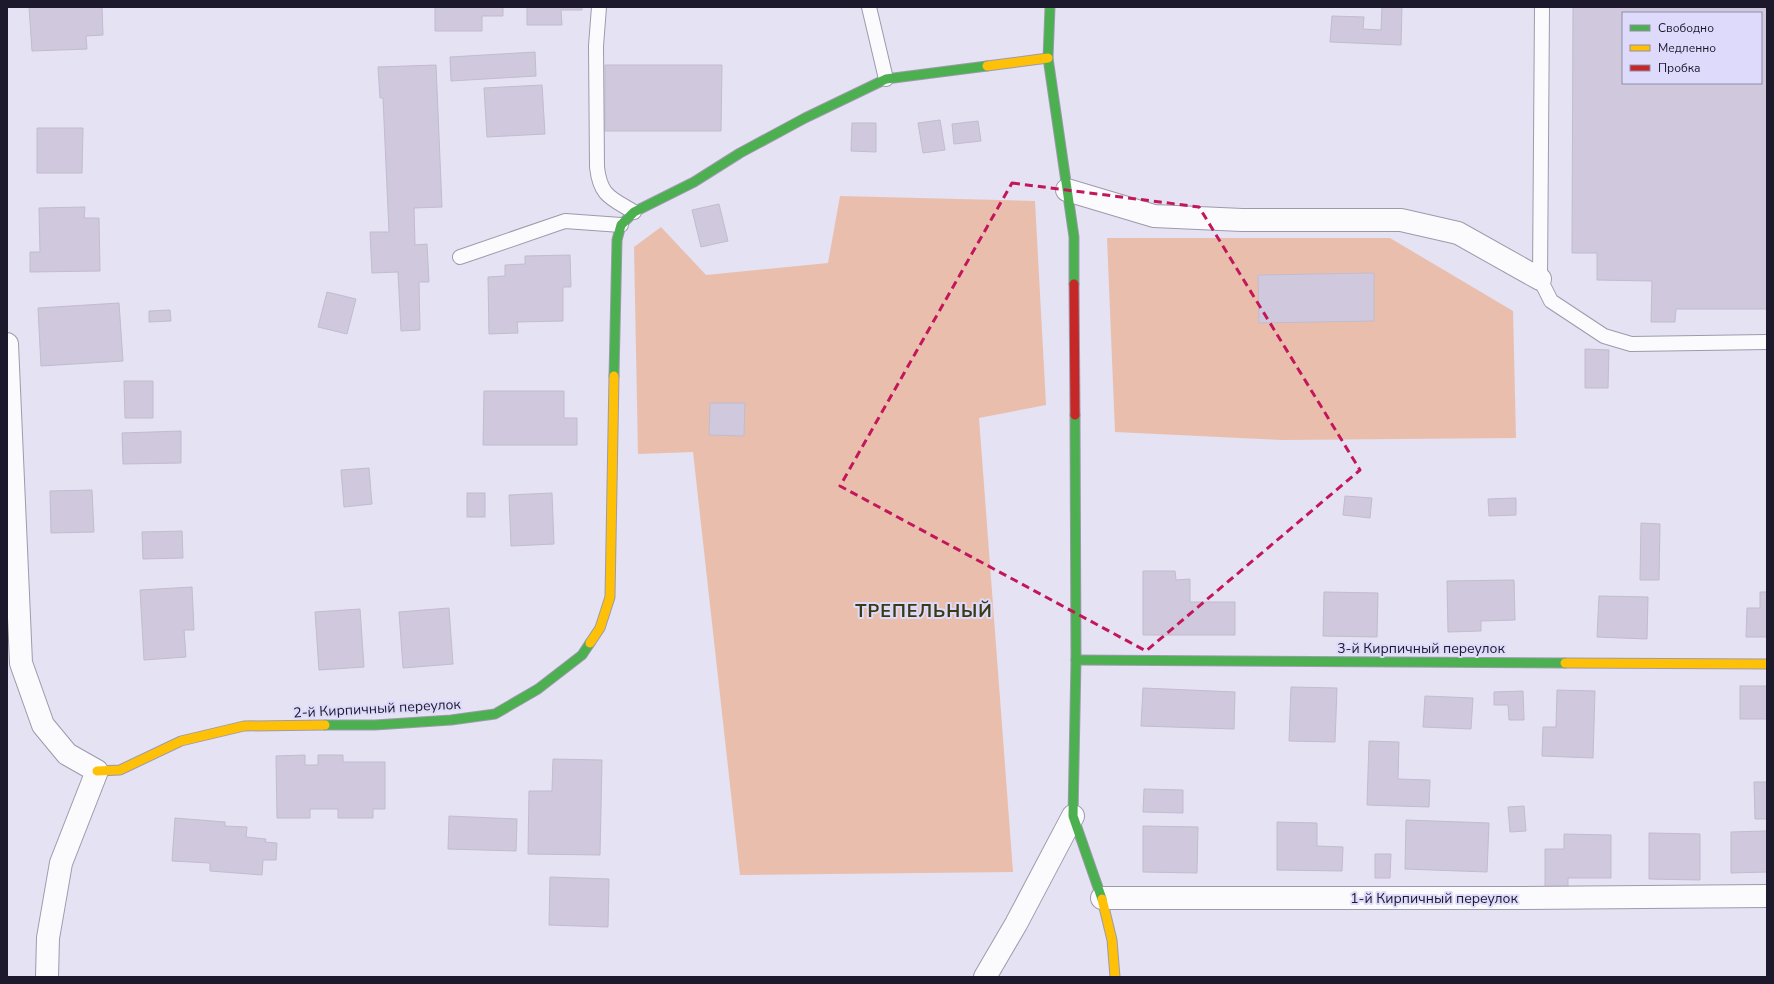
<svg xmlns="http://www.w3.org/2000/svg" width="1774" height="984" font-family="'Nunito Sans',sans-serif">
<rect width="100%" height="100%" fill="#e4e2f3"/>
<g fill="#eabead">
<path d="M840 196 1035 201 1046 405 979 418 1013 872 740 875 693 452 638 454 634 247 661 227 706 275 828 263Z"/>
<path d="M1107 238H1390L1513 311 1516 438 1283 440 1115 432Z"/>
</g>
<g fill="#d0c8dd" stroke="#c2bccd" fill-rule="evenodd">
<path d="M29 7H102L103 35 86 36 87 49 32 51Z"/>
<path d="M403 7H503V16H482V31H435V7Z"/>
<path d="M527 7H582V10H561L562 25H527Z"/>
<path d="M1382 7H1402L1401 45 1330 42 1332 16 1364 17 1363 29 1381 30Z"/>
<path d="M1573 7H1767V309H1676L1675 322H1651L1652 281 1597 280V253H1572ZM1623 13H1761V83H1623Z"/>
<path d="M535 52 536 76 451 81 450 57Z"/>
<path d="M436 65 442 207 414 208 415 245 427 244 429 282H419L420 330 401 331 398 272 372 273 370 232H389L383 98H380L378 67Z"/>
<path d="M605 65H722L721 131H605Z"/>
<path d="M542 85 545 134 487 137 484 88Z"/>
<path d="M940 120 945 150 923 153 918 123Z"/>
<path d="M978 121 981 141 954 144 952 124Z"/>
<path d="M852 123H876V152L851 151Z"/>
<path d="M37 128H83L82 173H37Z"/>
<path d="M719 204 728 241 701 247 692 210Z"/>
<path d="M85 207 84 218H99L100 271 30 272V252H40L39 208Z"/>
<path d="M570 255 571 287H563V321L517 322 518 333 489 334 488 277 505 276V265L525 264V256Z"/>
<path d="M1374 273V321L1259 323 1258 275Z"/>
<path d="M327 292 356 299 347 334 318 327Z"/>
<path d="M119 303 123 361 41 366 38 308Z"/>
<path d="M170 310 171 321 149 322V311Z"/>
<path d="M1585 349 1609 350 1608 388H1585Z"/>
<path d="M124 381H153V418H125Z"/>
<path d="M484 391H564V418H577V445H483Z"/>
<path d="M710 403H745L744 436 709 435Z"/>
<path d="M181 431V463L123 464 122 433Z"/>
<path d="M369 468 372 504 344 507 341 470Z"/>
<path d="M92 490 94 532 51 533 50 491Z"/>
<rect x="467" y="493" width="18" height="24"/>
<path d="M552 493 554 544 511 546 509 495Z"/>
<path d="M1345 496 1372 498 1370 518 1343 515Z"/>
<path d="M1516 498V515L1489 516 1488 499Z"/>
<path d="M1641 523 1660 524 1659 580H1640Z"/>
<path d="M182 531 183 558 143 559 142 532Z"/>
<path d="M1143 571H1175L1176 580 1190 579V602H1235V635H1143Z"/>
<path d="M1514 580 1515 620 1481 621V631L1448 632 1447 581Z"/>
<path d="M192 587 194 630H184L186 657 144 660 140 590Z"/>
<path d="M1324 592 1378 593 1377 637 1323 636Z"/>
<path d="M1760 592H1767V637H1746L1747 608H1760Z"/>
<path d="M1599 596 1648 597 1647 639 1597 637Z"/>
<path d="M449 608 453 664 403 668 399 612Z"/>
<path d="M360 609 364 667 319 670 315 612Z"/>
<rect x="1740" y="686" width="27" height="33"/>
<path d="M1291 687 1337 688 1335 742 1289 741Z"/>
<path d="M1143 688 1235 692 1234 729 1141 726Z"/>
<path d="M1557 690 1595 691 1593 758 1542 756 1543 727H1556Z"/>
<path d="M1523 691 1524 720H1509L1508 705H1494V692Z"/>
<path d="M1425 696 1473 698 1471 729 1423 727Z"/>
<path d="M1369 741 1399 742 1398 779 1430 780 1429 807 1367 805Z"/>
<path d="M305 755V765H318V755H343V762H385V809H373V818H338V809H310V818H277L276 756Z"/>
<path d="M553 759 602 760 600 855 528 854 529 791H552Z"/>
<path d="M1754 782H1767V819H1755Z"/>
<path d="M1144 789 1183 790V813L1143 812Z"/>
<path d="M1524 806 1526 831 1510 832 1508 807Z"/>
<path d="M449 816 517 819 516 851 448 849Z"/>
<path d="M175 818 225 822V826L247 827 246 837 266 839 265 842 277 843 276 860H263L262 875 210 871V863L172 861Z"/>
<path d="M1406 820 1489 823 1487 872 1405 869Z"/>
<path d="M1277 822 1317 823V846L1343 847 1342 871 1277 870Z"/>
<path d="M1143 826 1198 827 1197 873 1143 872Z"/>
<path d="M1767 831V872L1731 873V832Z"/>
<path d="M1649 833 1700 834V880L1649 879Z"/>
<path d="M1564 834 1611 835V878H1568V890H1545V849H1564Z"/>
<path d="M1375 854H1391L1390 878H1375Z"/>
<path d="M550 877 609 879 608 927 549 925Z"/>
</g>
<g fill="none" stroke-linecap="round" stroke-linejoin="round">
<defs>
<g id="lane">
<path d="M599 7 596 46 597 167C600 196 611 198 634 212"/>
<path d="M869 7 886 79"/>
<path d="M1542 7 1540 279 1551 301 1604 336 1631 344 1767 342"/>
<path d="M460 257 565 221 621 225"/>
</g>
<g id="street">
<path d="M1067 190 1154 216 1242 220H1401L1458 233 1540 279"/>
<path d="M7 344 21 663 43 725 67 754 97 771 61 863 48 938 47 977"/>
<path d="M1102 898H1518L1767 896"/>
<path d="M985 977 1016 924 1073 816"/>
</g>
<g id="fast">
<path d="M1050 7 1048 58 1074 237V284"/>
<path d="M614 376 617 240 621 225 634 212 694 182 740 153 805 118 886 79 987 66"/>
<path d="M1075 415 1076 660 1073 816 1102 899"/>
<path d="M1076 660 1565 663"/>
<path d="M325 725H375L451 720 495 714 538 689 582 655 590 643"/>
</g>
<g id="slow">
<path d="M987 66 1048 58"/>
<path d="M590 643 600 628 610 597 614 376"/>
<path d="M1565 663 1767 664"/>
<path d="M97 771 120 770 181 741 244 726 325 725"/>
<path d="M1102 899 1112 940 1115 977"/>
</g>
<path id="jam" d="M1074 284 1075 415"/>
</defs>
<use href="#lane" stroke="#9d9aac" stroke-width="16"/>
<use href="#street" stroke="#9d9aac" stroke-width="24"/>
<use href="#fast" stroke="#9d9aac" stroke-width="11"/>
<use href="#slow" stroke="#9d9aac" stroke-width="11"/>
<use href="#jam" stroke="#9d9aac" stroke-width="11"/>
<use href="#lane" stroke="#fbfbfd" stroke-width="14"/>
<use href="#street" stroke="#fbfbfd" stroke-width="22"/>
<use href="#fast" stroke="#4caf50" stroke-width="9"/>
<use href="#slow" stroke="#ffc107" stroke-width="9"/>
<use href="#jam" stroke="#c62828" stroke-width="9"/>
</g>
<path fill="none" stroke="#c2185b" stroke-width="3" stroke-dasharray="8 5" stroke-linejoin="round" d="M1012 183 1199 207 1360 470 1146 651 840 486Z"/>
<g text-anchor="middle" stroke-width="4" stroke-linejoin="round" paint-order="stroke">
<g font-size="14" fill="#1c192d" stroke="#dedafb">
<text x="1421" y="653">3-й Кирпичный переулок</text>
<text transform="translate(377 708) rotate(-3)" y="5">2-й Кирпичный переулок</text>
<text x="1434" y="903">1-й Кирпичный переулок</text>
</g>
<g font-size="18" font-weight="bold" letter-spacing="1" fill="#3a3b12" stroke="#dedafb">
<text x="924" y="617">ТРЕПЕЛЬНЫЙ</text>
</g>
</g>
<rect width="1774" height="984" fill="none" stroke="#1c192d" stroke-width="16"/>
<rect x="1622" y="12" width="140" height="72" fill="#dedafb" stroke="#908da9"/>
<rect x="1630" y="25" width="20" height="6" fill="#4caf50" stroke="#908da9"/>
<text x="1658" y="32" font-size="12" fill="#1c192d">Свободно</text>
<rect x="1630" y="45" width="20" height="6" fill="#ffc107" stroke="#908da9"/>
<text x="1658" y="52" font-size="12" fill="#1c192d">Медленно</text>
<rect x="1630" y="65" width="20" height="6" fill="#c62828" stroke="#908da9"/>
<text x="1658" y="72" font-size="12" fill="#1c192d">Пробка</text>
</svg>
